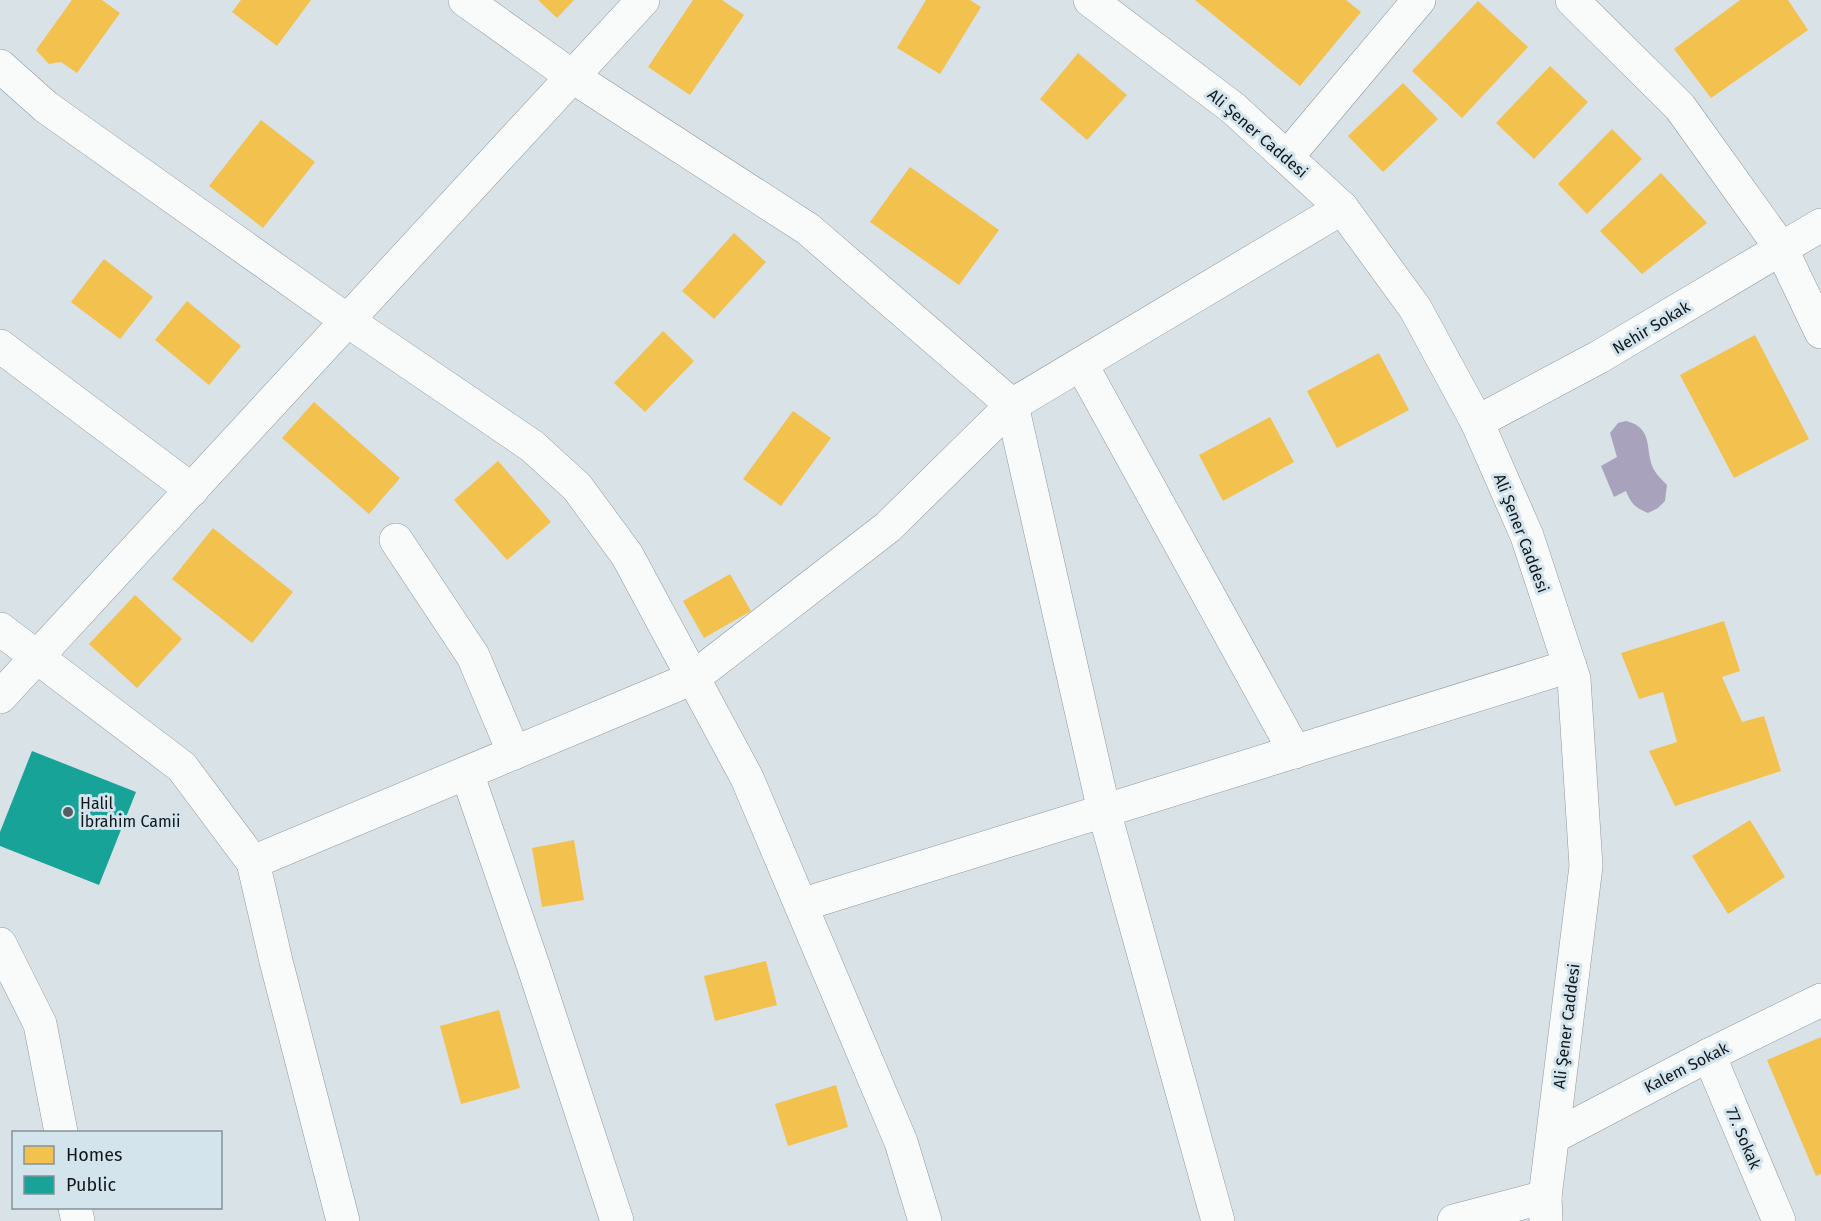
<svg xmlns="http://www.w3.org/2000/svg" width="1821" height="1221" font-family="'Fira Sans',sans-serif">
<rect width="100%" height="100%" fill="#d9e2e7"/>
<path fill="#a9a2bd" d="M1626 421C1655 428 1644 451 1654 470 1657 475 1662 480 1667 485L1665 501 1658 508 1648 513C1636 508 1631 504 1626 491L1614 497 1601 466 1617 457 1610 433 1618 423Z"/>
<g fill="#f2c14e">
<path d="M72 0H102L120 13 77 73 61 62 49 64 36 50Z"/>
<path d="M241 0H311L277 46 232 12Z"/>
<path d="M538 0H574L557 18Z"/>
<path d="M693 0H722L744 15 690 95 648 67Z"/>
<path d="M926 0H970L981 7 940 74 897 48Z"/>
<path d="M1195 0H1346L1361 12 1300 86Z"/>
<path d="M1740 0H1788L1808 30 1711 98 1674 49Z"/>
<path d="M1478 1 1528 47 1462 118 1412 71Z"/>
<path d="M1078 53 1127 95 1087 140 1040 99Z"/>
<path d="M1550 66 1588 102 1534 159 1496 123Z"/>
<path d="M1403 83 1438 119 1383 172 1348 136Z"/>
<path d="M261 120 315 162 263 228 209 186Z"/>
<path d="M1612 129 1642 159 1587 214 1558 184Z"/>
<path d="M910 167 999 230 959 285 870 222Z"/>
<path d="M1661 173 1707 223 1642 274 1600 231Z"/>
<path d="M734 233 766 262 714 319 682 291Z"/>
<path d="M104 259 153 297 120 339 71 302Z"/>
<path d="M187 301 241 346 209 385 155 340Z"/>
<path d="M663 331 694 361 645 412 614 383Z"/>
<path d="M1755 335 1809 439 1734 478 1680 375Z"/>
<path d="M1379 353 1409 410 1337 448 1307 391Z"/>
<path d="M314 402 400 478 369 514 282 438Z"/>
<path d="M793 411 831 438 781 506 743 479Z"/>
<path d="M1270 417 1294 462 1223 501 1199 455Z"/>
<path d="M498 461 551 522 507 560 454 500Z"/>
<path d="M213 528 293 592 252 643 172 579Z"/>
<path d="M730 574 751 611 704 638 683 601Z"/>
<path d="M135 595 182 639 137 688 89 644Z"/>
<path d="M1724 621 1740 671 1722 677 1742 722 1764 716 1781 771 1675 806 1649 751 1677 742 1663 692 1639 699 1621 653Z"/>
<path d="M1750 820 1785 877 1728 914 1692 856Z"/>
<path d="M574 840 584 900 542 907 532 848Z"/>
<path d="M766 961 777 1005 715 1021 704 976Z"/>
<path d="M499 1010 520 1088 461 1104 440 1026Z"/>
<path d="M1821 1037V1174L1816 1176 1767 1060Z"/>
<path d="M836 1085 848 1127 788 1146 775 1104Z"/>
</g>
<path fill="#17a398" d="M32 751 136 792 99 885 0 846V832Z"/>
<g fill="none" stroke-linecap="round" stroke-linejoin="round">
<defs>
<g id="minor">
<path d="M465 0 573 77 808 229 1012 405 1104 811 1218 1221"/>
<path d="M1090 0 1233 108 1342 208 1415 308 1477 422 1527 536 1574 679 1586 866 1545 1197 1546 1221"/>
<path d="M1572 0 1680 107 1781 248 1821 332"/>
<path d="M0 66 46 107 348 321 532 446 577 487 627 555 747 778 901 1142 925 1221"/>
<path d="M1287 157 1419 0"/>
<path d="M0 346 192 490"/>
<path d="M1081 364 1295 752"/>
<path d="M1477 422 1599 357 1821 225"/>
<path d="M396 540 473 656 514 753"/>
<path d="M0 629 182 767 253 862 276 961 343 1221"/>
<path d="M0 697 643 0"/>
<path d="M467 773 534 968 617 1221"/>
<path d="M253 862 693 678 888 527 1012 405 1342 208"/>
<path d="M801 905 1570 666"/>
<path d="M0 944 40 1024 61 1132"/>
<path d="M1709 1055 1779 1221"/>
<path d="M1553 1137 1709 1055 1821 1000"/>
<path d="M75 1208 78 1221"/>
<path d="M1454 1221 1545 1197"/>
</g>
</defs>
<use href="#minor" stroke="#90979b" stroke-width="34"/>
<use href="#minor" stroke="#f9fbfb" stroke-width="33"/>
</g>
<circle fill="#565d60" stroke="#d3e4ed" stroke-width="2" cx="68" cy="812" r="6"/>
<g text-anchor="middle" stroke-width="6" stroke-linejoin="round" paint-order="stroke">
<g font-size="16" fill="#0f1518" stroke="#d3e4ed">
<text transform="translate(1258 133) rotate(41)" y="6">Ali Şener Caddesi</text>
<text transform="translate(1651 327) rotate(-31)" y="6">Nehir Sokak</text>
<text transform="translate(1522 533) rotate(69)" y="6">Ali Şener Caddesi</text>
<text transform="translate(1566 1026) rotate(-83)" y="6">Ali Şener Caddesi</text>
<text transform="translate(1686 1067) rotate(-27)" y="6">Kalem Sokak</text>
<text transform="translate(1744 1138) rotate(67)" y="6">77. Sokak</text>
</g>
<g font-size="16" fill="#0f1518" stroke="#d3e4ed" text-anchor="start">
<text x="80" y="809">Halil<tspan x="80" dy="18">İbrahim Camii</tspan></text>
</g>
</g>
<rect x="12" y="1131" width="210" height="78" fill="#d3e4ed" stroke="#859198" stroke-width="1.5"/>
<rect x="24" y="1146" width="30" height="18" fill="#f2c14e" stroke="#859198" stroke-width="1.5"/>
<text x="66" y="1161" font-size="18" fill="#0f1518">Homes</text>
<rect x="24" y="1176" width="30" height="18" fill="#17a398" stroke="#859198" stroke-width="1.5"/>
<text x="66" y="1191" font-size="18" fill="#0f1518">Public</text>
</svg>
